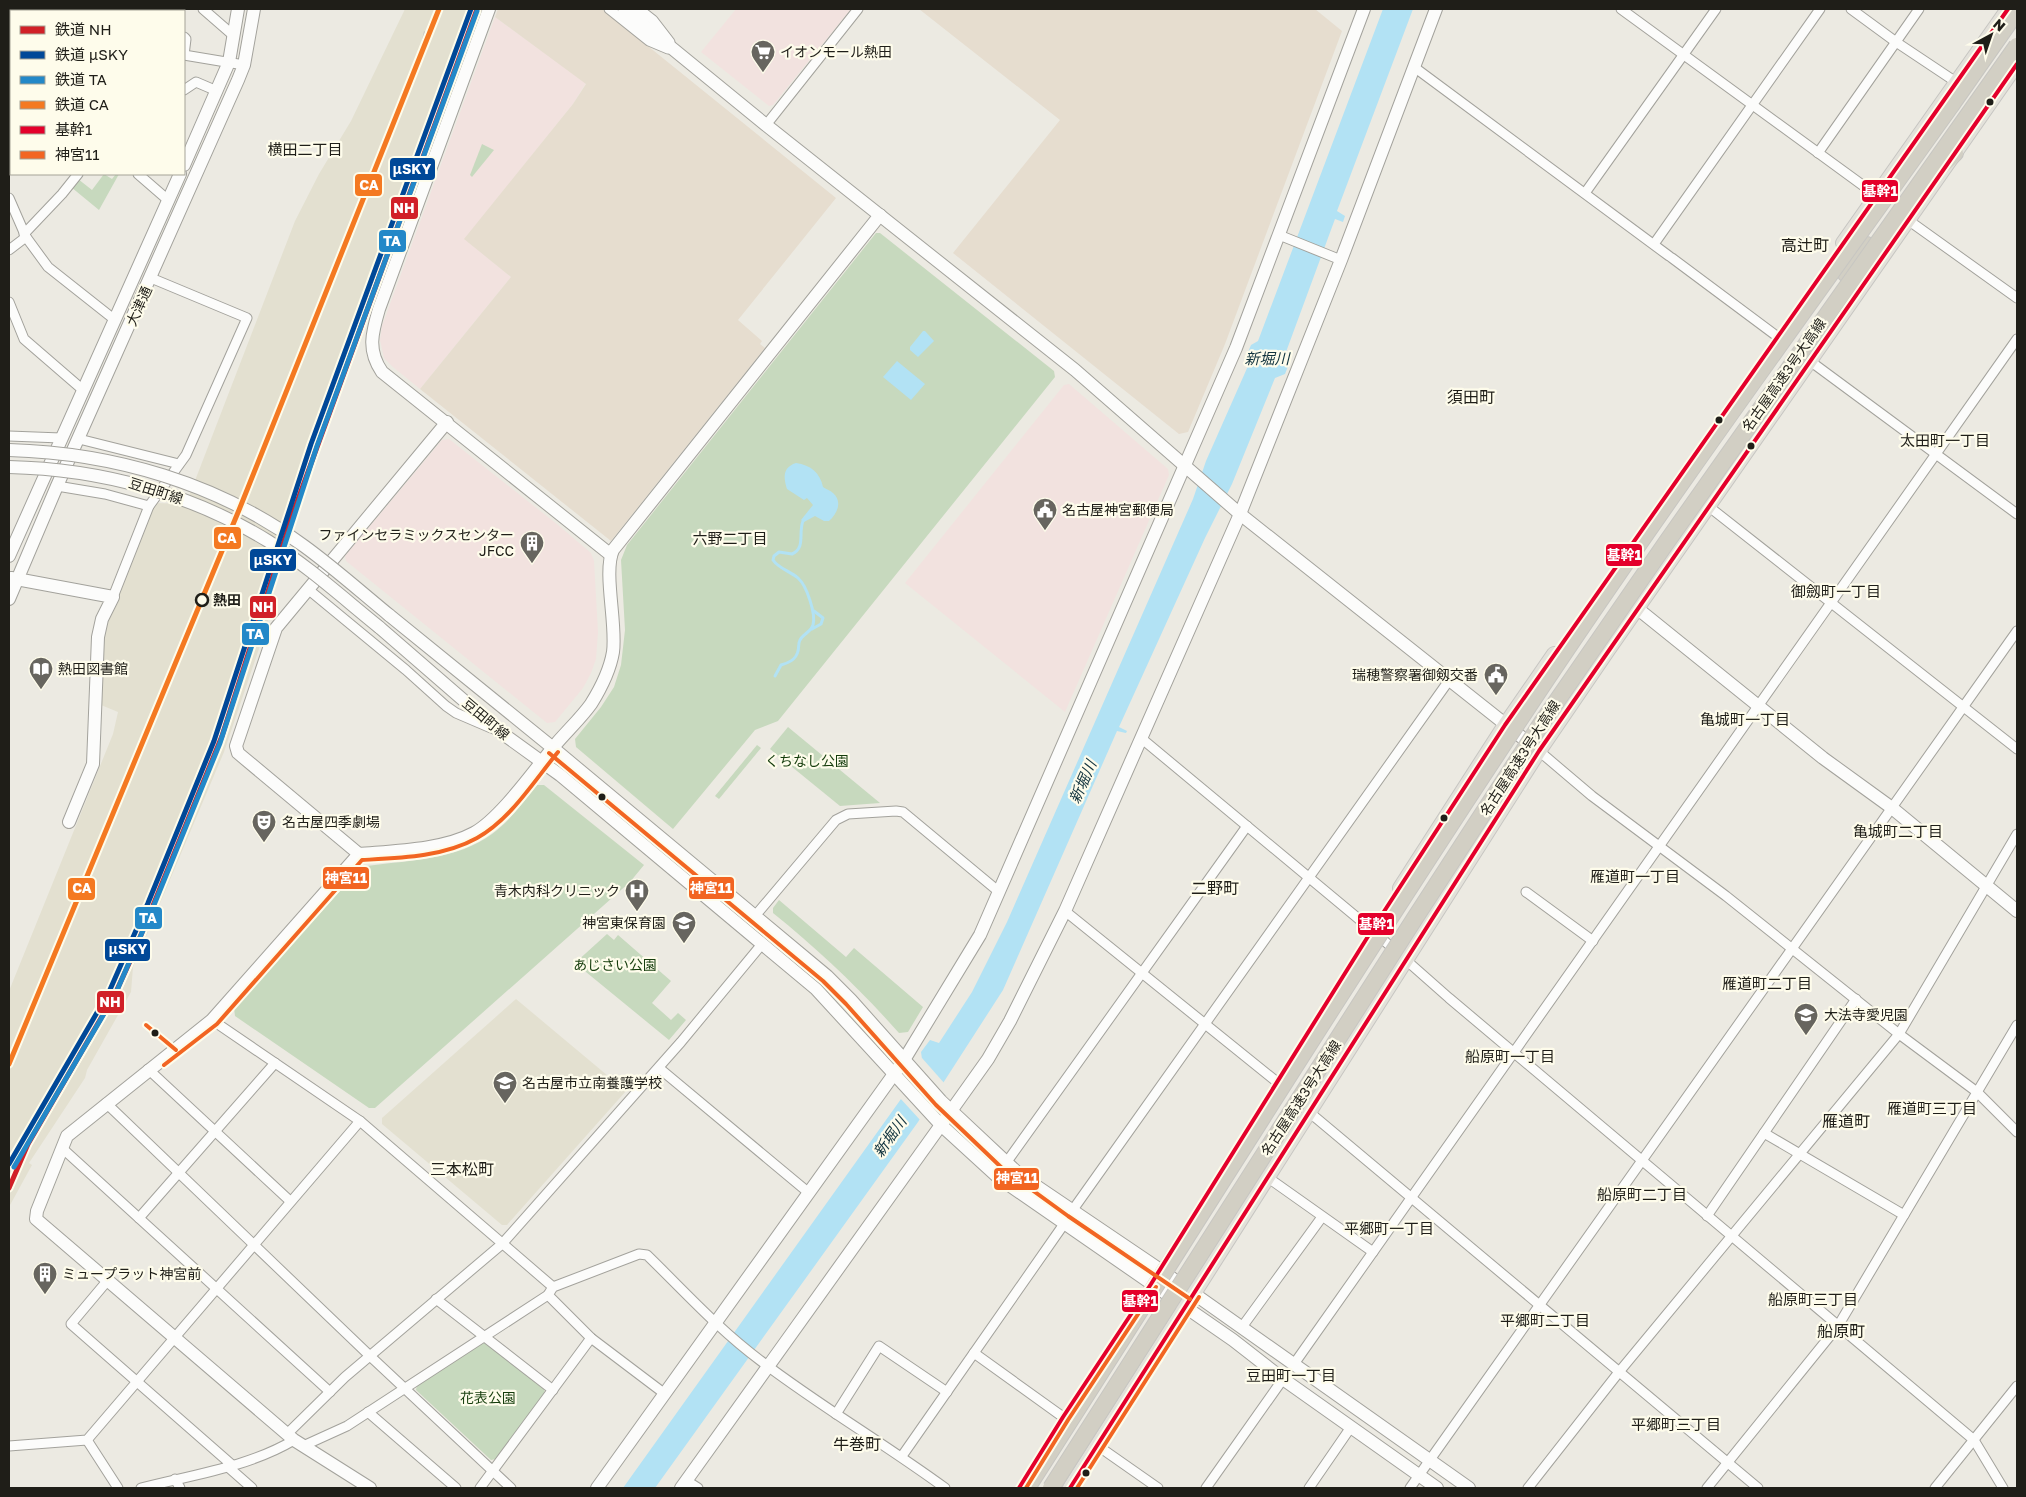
<svg xmlns="http://www.w3.org/2000/svg" width="2026" height="1497" font-family="'Golos Text','Noto Sans JP',sans-serif">
<rect width="100%" height="100%" fill="#eceae2"/>
<g fill="#f2e2df">
<path d="M736 9H851L773 105 769 106 701 52Z"/>
<path d="M495 17 586 83 573 104 465 239 511 277 420 389 393 367 384 358 380 340 382 326Z"/>
<path d="M1069 384 1168 469 1169 475 1065 712 905 583 1064 385Z"/>
<path d="M449 439 558 525 591 553 594 561 598 632 596 659 591 673 583 688 555 722 547 723 346 561 345 556 442 440Z"/>
</g>
<g fill="#e6ddcf">
<path d="M498 9H602L836 198 738 320 762 341 760 344 765 348 611 541 420 389 511 277 464 239 573 104 586 84 495 17Z"/>
<path d="M919 9H1315L1342 31 1225 344 1188 432 1179 434 953 253 1060 120Z"/>
</g>
<g fill="#e3e0d0">
<path d="M405 9H483L283 550 267 625 224 752 133 967 131 992 87 1070 85 1078 29 1163 32 1165 9 1207V991L113 734 118 712 101 705 104 629 155 503 186 504 295 221 319 174 351 121Z"/>
<path d="M516 999 626 1091 507 1225H502L382 1124V1118Z"/>
</g>
<g fill="#c7d9be">
<path d="M482 144 494 150 472 177 470 175Z"/>
<path d="M104 174 112 179 116 174H119L99 210 71 187 78 179 92 190Z"/>
<path d="M876 233H880L1054 371 1055 377 778 721 755 730 673 829 576 747 575 739 601 707 614 687 621 665 625 630 621 560 627 545Z"/>
<path d="M788 727 880 803 840 806 770 749Z"/>
<path d="M757 745 761 748 719 799 715 796Z"/>
<path d="M537 785H544L644 865 630 882 375 1108H369L235 1016 234 1008 359 870 367 866C409 860 457 860 492 834 510 821 523 802 537 785Z"/>
<path d="M779 900 846 957 854 948 923 1007 908 1032 899 1033C859 988 820 951 773 913V908Z"/>
<path d="M607 934 614 940 618 935 671 981 652 1003 671 1020 678 1013 686 1020 669 1040 575 963Z"/>
<path d="M482 1343H485L544 1389 545 1393 496 1459 491 1460 416 1390 417 1385Z"/>
</g>
<g fill="#b2e2f4">
<path d="M1383 9H1413L1337 211 1345 216 1343 222 1335 219 1286 352 1290 361 1285 374 1275 378 1232 484 1205 538 1119 727 1127 731 1126 733 1117 731 1003 990 918 1122 655 1488H623L901 1099 922 1059 921 1052 930 1040 939 1043 972 992 1007 922 1193 499 1206 461 1248 366 1245 359 1251 345 1258 341Z"/>
<path d="M923 331H925L934 341 918 357 910 350V347Z"/>
<path d="M897 361 925 384 911 400 883 377Z"/>
<path d="M796 463C811 465 820 473 823 487 827 490 830 490 833 493 843 502 837 514 829 521H824L815 516 804 522 801 520 813 505 807 498 804 500 787 489C783 477 783 467 796 463Z"/>
</g>
<path fill="#eceae2" d="M922 1058 945 1084 921 1121 899 1097Z"/>
<g fill="none" stroke-linecap="round" stroke-linejoin="round">
<g stroke="#b2e2f4" stroke-width="3">
<path d="M812 629 821 624 823 618 814 611"/>
<path d="M775 676 781 665C788 663 796 660 798 651 799 648 798 643 800 640 803 634 811 632 813 625 816 614 807 586 798 578 790 571 779 569 773 560L774 556 779 552 792 554C806 548 798 533 803 521"/>
</g>
<defs>
<g id="street">
<path d="M19 9 20 11"/>
<path d="M126 9 129 11"/>
<path d="M152 9 154 11"/>
<path d="M203 9 234 36"/>
<path d="M609 9 649 41 668 49"/>
<path d="M639 9 653 20 670 42"/>
<path d="M1621 9 1876 195"/>
<path d="M1851 9 1896 42 1956 82"/>
<path d="M9 28 11 29"/>
<path d="M184 37 186 39 184 55"/>
<path d="M184 55 244 65"/>
<path d="M1414 67 1669 256"/>
<path d="M184 90 196 82 217 91"/>
<path d="M9 101 11 84"/>
<path d="M9 116 11 117"/>
<path d="M766 125 858 9"/>
<path d="M1818 153 1919 9"/>
<path d="M138 174 168 200"/>
<path d="M1585 193 1716 9"/>
<path d="M9 198 26 237 48 267 115 320"/>
<path d="M1908 220 2017 298"/>
<path d="M24 234 62 194 78 174"/>
<path d="M1279 235 1341 260"/>
<path d="M1654 244 1820 9"/>
<path d="M9 250 26 237"/>
<path d="M1672 258 1778 337"/>
<path d="M9 302 24 339 83 390"/>
<path d="M1810 361 2017 514"/>
<path d="M9 436 61 438"/>
<path d="M79 439 179 464"/>
<path d="M57 486 105 494 149 506"/>
<path d="M1708 506 2017 749"/>
<path d="M309 590 406 670 446 706 456 713 491 728"/>
<path d="M113 597 149 506 186 455 247 318 151 278"/>
<path d="M1141 738 1372 930 1449 998 1974 1440 2003 1488"/>
<path d="M1539 751 1592 796 1726 896 1899 1034 1977 1092 2017 1132"/>
<path d="M1526 892 1593 941"/>
<path d="M1065 911 1277 1082"/>
<path d="M755 916 836 820 848 814 896 811 903 812 998 891"/>
<path d="M212 1020 360 1121 553 1287"/>
<path d="M659 1068 809 1193"/>
<path d="M148 1069 290 1201"/>
<path d="M106 1103 370 1356 511 1488"/>
<path d="M1309 1112 1758 1488"/>
<path d="M1764 1133 1904 1215"/>
<path d="M62 1148 330 1392"/>
<path d="M1006 1163 1247 826"/>
<path d="M1267 1177 1373 1252"/>
<path d="M1072 1211 1450 679"/>
<path d="M1707 1216 1856 999"/>
<path d="M139 1218 275 1063"/>
<path d="M108 1280 71 1324 232 1465"/>
<path d="M548 1295 591 1338 665 1394"/>
<path d="M436 1299 553 1390"/>
<path d="M1242 1327 1322 1217"/>
<path d="M974 1353 1063 1417"/>
<path d="M1294 1364 2017 339"/>
<path d="M368 1412 456 1488"/>
<path d="M836 1414 879 1346 947 1392"/>
<path d="M287 1434 345 1377 502 1244 681 1042 762 944"/>
<path d="M87 1440 118 1488"/>
<path d="M9 1446 87 1440 360 1121"/>
<path d="M303 1446 347 1426 548 1295 553 1287 639 1254 647 1255C684 1291 719 1330 761 1361 820 1406 885 1444 945 1488"/>
<path d="M1098 1446 1158 1488"/>
<path d="M902 1456 1064 1224"/>
<path d="M227 1466 252 1488"/>
<path d="M175 1479 180 1488"/>
<path d="M687 1481 698 1488"/>
<path d="M141 1488C191 1475 249 1467 294 1440"/>
<path d="M480 1488 591 1338"/>
<path d="M1206 1488 1283 1379"/>
<path d="M1309 1488 1351 1427"/>
<path d="M1410 1488 2017 631"/>
<path d="M1528 1488 1619 1372 1899 1034 2017 834"/>
<path d="M1707 1488 1838 1326 2017 1025"/>
<path d="M1935 1488 2017 1386"/>
</g>
<g id="secondary">
<path d="M489 9 379 309C372 333 367 350 382 372L611 555"/>
<path d="M624 9 766 125 1075 370 1240 514 1534 747"/>
<path d="M184 165 229 62 238 9"/>
<path d="M9 556 180 174"/>
<path d="M11 578 113 597 102 619 98 637 93 764 69 822"/>
<path d="M9 599 57 486 238 80 244 65 254 9"/>
<path d="M1638 609 1823 758 1892 808 2017 911"/>
<path d="M389 615 553 748 827 976 851 1000 941 1101 1020 1175 1159 1269 1469 1488"/>
<path d="M379 627 499 731 560 775 816 989 941 1125 999 1178 1233 1340 1283 1379 1437 1488"/>
<path d="M359 854 238 753 236 746 276 628 447 422"/>
<path d="M370 1488 294 1440 36 1219 37 1211 67 1136 212 1020 359 854C394 851 443 850 474 833 501 818 535 769 556 744 567 731 581 718 591 704 601 688 610 670 613 652 617 624 603 572 613 550L880 215"/>
<path d="M597 1488 904 1060 980 935 1236 348 1364 9"/>
<path d="M681 1488 951 1111 988 1059 1010 1021 1065 911 1240 514 1341 260 1436 9"/>
</g>
<g id="primary">
<path d="M1843 243 2008 9"/>
<path d="M1400 888 1505 725 1554 654"/>
<path d="M1070 1488 1539 751 1608 650 2017 64"/>
</g>
<g id="highway">
<path d="M1952 104 2017 11"/>
<path d="M1928 179 1955 153"/>
<path d="M1846 274 1867 245"/>
</g>
</defs>
<use href="#street" stroke="#a3a29c" stroke-width="11"/>
<use href="#secondary" stroke="#a3a29c" stroke-width="14"/>
<use href="#primary" stroke="#c7c6c2" stroke-width="16"/>
<use href="#highway" stroke="#c7c6c2" stroke-width="18"/>
<use href="#street" stroke="#fcfcfb" stroke-width="9"/>
<use href="#secondary" stroke="#fcfcfb" stroke-width="12"/>
<use href="#primary" stroke="#e3e1da" stroke-width="14"/>
<use href="#highway" stroke="#d2cfc4" stroke-width="16"/>
<path stroke="#c6c5c3" stroke-width="3" stroke-dasharray="10 5" stroke-linecap="butt" d="M420 56 426 29"/>
<defs>
<g id="secondary-bridge">
<path d="M9 450C114 453 218 483 304 546 333 567 361 592 389 615"/>
<path d="M9 467C100 469 190 493 268 541 308 566 343 598 379 627"/>
</g>
<g id="highway-bridge">
<path d="M1027 1488C1192 1230 1354 969 1524 713 1661 506 1808 306 1952 104"/>
<path d="M1051 1488 1415 918 1543 721 1666 543 2017 46"/>
</g>
</defs>
<use href="#secondary-bridge" stroke="#a3a29c" stroke-width="14" stroke-linecap="butt"/>
<use href="#highway-bridge" stroke="#c7c6c2" stroke-width="18" stroke-linecap="butt"/>
<use href="#secondary-bridge" stroke="#fcfcfb" stroke-width="12"/>
<use href="#highway-bridge" stroke="#d2cfc4" stroke-width="16"/>
<defs>
<g id="bus-1">
<path d="M1019 1488 1063 1417 1151 1284 1372 930 1505 725 2008 9"/>
<path d="M1070 1488 1539 751 2017 64"/>
</g>
<g id="bus-2">
<path d="M549 753 823 981 846 1004 936 1105 1002 1168 1068 1216 1190 1299"/>
<path d="M146 1025 176 1050"/>
<path d="M164 1065 217 1024 362 860C400 858 443 857 477 838 511 819 534 781 558 752"/>
<path d="M1026 1488 1068 1420 1156 1287"/>
<path d="M1077 1488 1199 1297"/>
</g>
</defs>
<use href="#bus-1" stroke="#fefceb" stroke-width="8"/>
<use href="#bus-2" stroke="#fefceb" stroke-width="8"/>
<use href="#bus-1" stroke="#e4002b" stroke-width="4"/>
<use href="#bus-2" stroke="#f26522" stroke-width="4"/>
<defs>
<path id="rail-1" d="M9 1188 28 1144 115 994 132 957 222 736 293 513 477 9"/>
<path id="rail-2" d="M9 1164 109 992 148 903 214 741 311 444 471 9"/>
<path id="rail-3" d="M14 1167 115 995 154 905 220 743 317 446 477 11"/>
<path id="rail-4" d="M9 1064 239 510 439 9"/>
</defs>
<use href="#rail-1" stroke="#fefceb" stroke-width="9"/>
<use href="#rail-2" stroke="#fefceb" stroke-width="9"/>
<use href="#rail-3" stroke="#fefceb" stroke-width="9"/>
<use href="#rail-4" stroke="#fefceb" stroke-width="9"/>
<use href="#rail-1" stroke="#d12027" stroke-width="5"/>
<use href="#rail-2" stroke="#004898" stroke-width="5"/>
<use href="#rail-3" stroke="#2388c8" stroke-width="5"/>
<use href="#rail-4" stroke="#f47921" stroke-width="5"/>
</g>
<defs>
<symbol id="supermarket-pin" viewBox="-11 -11 22 30"><path d="M0 17L-7.5 6A9.5 9.5 0 1 1 7.5 6Z" fill="#67655f" stroke="#fefceb"/><path d="M-6-5.5h2.5l.6 2H6L4.5 2H-2.5L-4.4-4H-6ZM-1.5 3.2a1.3 1.3 0 1 0 .1 0ZM3 3.2a1.3 1.3 0 1 0 .1 0Z" fill="#fff"/></symbol>
<symbol id="civic-pin" viewBox="-11 -11 22 30"><path d="M0 17L-7.5 6A9.5 9.5 0 1 1 7.5 6Z" fill="#67655f" stroke="#fefceb"/><path d="M-.6-6.5H3V-4.5H.6V-3L4-1V1h2V6H-6V1h2V-1L-.6-3ZM-1.2 2.5V6h2.4V2.5Z" fill="#fff"/></symbol>
<symbol id="building-pin" viewBox="-11 -11 22 30"><path d="M0 17L-7.5 6A9.5 9.5 0 1 1 7.5 6Z" fill="#67655f" stroke="#fefceb"/><path d="M-4-6H4V6H1V3H-1V6H-4ZM-2.5-4.3h1.7v1.8h-1.7ZM.8-4.3h1.7v1.8H.8ZM-2.5-1h1.7V.8h-1.7ZM.8-1h1.7V.8H.8Z" fill="#fff"/></symbol>
<symbol id="library-pin" viewBox="-11 -11 22 30"><path d="M0 17L-7.5 6A9.5 9.5 0 1 1 7.5 6Z" fill="#67655f" stroke="#fefceb"/><path d="M-6-4Q-3-5.5-.7-3.5V5Q-3 3-6 4ZM6-4Q3-5.5 .7-3.5V5Q3 3 6 4Z" fill="#fff"/></symbol>
<symbol id="theatre-pin" viewBox="-11 -11 22 30"><path d="M0 17L-7.5 6A9.5 9.5 0 1 1 7.5 6Z" fill="#67655f" stroke="#fefceb"/><path d="M-5-5.5Q0-4 5-5.5V0Q5 5 0 6Q-5 5-5 0ZM-3.3-2.5H-1v1.5H-3.3ZM1-2.5H3.3v1.5H1ZM-2.8 1Q0 5.5 2.8 1Z" fill="#fff"/></symbol>
<symbol id="hospital-pin" viewBox="-11 -11 22 30"><path d="M0 17L-7.5 6A9.5 9.5 0 1 1 7.5 6Z" fill="#67655f" stroke="#fefceb"/><path d="M-5-5h3v3.5h4V-5h3V5h-3V1.5h-4V5h-3Z" fill="#fff"/></symbol>
<symbol id="school-pin" viewBox="-11 -11 22 30"><path d="M0 17L-7.5 6A9.5 9.5 0 1 1 7.5 6Z" fill="#67655f" stroke="#fefceb"/><path d="M0-5L7-2L0 1L-7-2ZM-4 1L0 2.5L4 1V4Q0 6-4 4Z" fill="#fff"/></symbol>
</defs>
<g fill-rule="evenodd">
<use href="#supermarket-pin" x="749" y="38" width="28" height="38"/>
<use href="#civic-pin" x="1031" y="496" width="28" height="38"/>
<use href="#building-pin" x="518" y="529" width="28" height="38"/>
<use href="#library-pin" x="27" y="655" width="28" height="38"/>
<use href="#civic-pin" x="1482" y="661" width="28" height="38"/>
<use href="#theatre-pin" x="250" y="808" width="28" height="38"/>
<use href="#hospital-pin" x="623" y="877" width="28" height="38"/>
<use href="#school-pin" x="670" y="909" width="28" height="38"/>
<use href="#school-pin" x="1792" y="1001" width="28" height="38"/>
<use href="#school-pin" x="491" y="1069" width="28" height="38"/>
<use href="#building-pin" x="31" y="1260" width="28" height="38"/>
</g>
<g fill="#1f1e18" stroke="#fefceb" stroke-width="2">
<circle cx="1990" cy="102" r="4.5"/>
<circle cx="1719" cy="420" r="4.5"/>
<circle cx="1751" cy="446" r="4.5"/>
<circle cx="602" cy="797" r="4.5"/>
<circle cx="1444" cy="818" r="4.5"/>
<circle cx="155" cy="1033" r="4.5"/>
<circle cx="1086" cy="1473" r="4.5"/>
</g>
<circle fill="#fefceb" stroke="#1f1e18" stroke-width="2.5" cx="202" cy="600" r="6"/>
<g text-anchor="middle" stroke-width="4.5" stroke-linejoin="round" paint-order="stroke">
<g font-size="14" fill="#1f1e18" stroke="#fefceb" text-anchor="start">
<text x="780" y="57">イオンモール熱田</text>
<text x="1062" y="515">名古屋神宮郵便局</text>
<text x="514" y="540" text-anchor="end">ファインセラミックスセンター<tspan x="514" dy="16">JFCC</tspan></text>
<text x="58" y="674">熱田図書館</text>
<text x="1478" y="680" text-anchor="end">瑞穂警察署御剱交番</text>
<text x="282" y="827">名古屋四季劇場</text>
<text x="620" y="896" text-anchor="end">青木内科クリニック</text>
<text x="666" y="928" text-anchor="end">神宮東保育園</text>
<text x="1824" y="1020">大法寺愛児園</text>
<text x="522" y="1088">名古屋市立南養護学校</text>
<text x="62" y="1279">ミュープラット神宮前</text>
</g>
<g font-size="14" fill="#1f1e18" stroke="#fefceb">
<text transform="translate(139 306) rotate(-66)" y="5">大津通</text>
<text transform="translate(1784 375) rotate(-55)" y="5">名古屋高速3号大高線</text>
<text transform="translate(156 491) rotate(18)" y="5">豆田町線</text>
<text transform="translate(486 719) rotate(40)" y="5">豆田町線</text>
<text transform="translate(1520 758) rotate(-57)" y="5">名古屋高速3号大高線</text>
<text transform="translate(1301 1098) rotate(-57)" y="5">名古屋高速3号大高線</text>
</g>
<g font-size="14" font-weight="bold" fill="#1f1e18" stroke="#fefceb" text-anchor="start">
<text x="213" y="605">熱田</text>
</g>
<g font-size="14" fill="#153d0c" stroke="#fefceb">
<text x="807" y="766">くちなし公園</text>
<text x="615" y="970">あじさい公園</text>
<text x="488" y="1403">花表公園</text>
</g>
<g font-size="15" fill="#1f1e18" stroke="#fefceb">
<text x="305" y="155">横田二丁目</text>
<text x="1945" y="446">太田町一丁目</text>
<text x="730" y="544">六野二丁目</text>
<text x="1836" y="597">御劔町一丁目</text>
<text x="1745" y="725">亀城町一丁目</text>
<text x="1898" y="837">亀城町二丁目</text>
<text x="1635" y="882">雁道町一丁目</text>
<text x="1767" y="989">雁道町二丁目</text>
<text x="1510" y="1062">船原町一丁目</text>
<text x="1932" y="1114">雁道町三丁目</text>
<text x="1642" y="1200">船原町二丁目</text>
<text x="1389" y="1234">平郷町一丁目</text>
<text x="1813" y="1305">船原町三丁目</text>
<text x="1545" y="1326">平郷町二丁目</text>
<text x="1291" y="1381">豆田町一丁目</text>
<text x="1676" y="1430">平郷町三丁目</text>
</g>
<g font-size="15" font-style="italic" fill="#11333e" stroke="#fefceb">
<text x="1267" y="364">新堀川</text>
<text transform="translate(1083 782) rotate(-66)" y="5">新堀川</text>
<text transform="translate(890 1137) rotate(-55)" y="5">新堀川</text>
</g>
<g font-size="16" fill="#1f1e18" stroke="#fefceb">
<text x="1805" y="251">高辻町</text>
<text x="1471" y="403">須田町</text>
<text x="1215" y="894">二野町</text>
<text x="1846" y="1127">雁道町</text>
<text x="462" y="1175">三本松町</text>
<text x="1841" y="1337">船原町</text>
<text x="857" y="1450">牛巻町</text>
</g>
</g>
<g stroke="#fefceb" stroke-width="2">
<rect x="389" y="157" width="47" height="24" rx="5" fill="#004898"/>
<rect x="354" y="173" width="29" height="24" rx="5" fill="#f47921"/>
<rect x="1861" y="179" width="38" height="24" rx="5" fill="#e4002b"/>
<rect x="390" y="196" width="29" height="24" rx="5" fill="#d12027"/>
<rect x="378" y="229" width="29" height="24" rx="5" fill="#2388c8"/>
<rect x="213" y="526" width="29" height="24" rx="5" fill="#f47921"/>
<rect x="1605" y="543" width="38" height="24" rx="5" fill="#e4002b"/>
<rect x="249" y="548" width="48" height="24" rx="5" fill="#004898"/>
<rect x="249" y="595" width="28" height="24" rx="5" fill="#d12027"/>
<rect x="241" y="622" width="29" height="24" rx="5" fill="#2388c8"/>
<rect x="322" y="866" width="48" height="24" rx="5" fill="#f26522"/>
<rect x="688" y="876" width="47" height="24" rx="5" fill="#f26522"/>
<rect x="67" y="877" width="29" height="24" rx="5" fill="#f47921"/>
<rect x="134" y="906" width="29" height="24" rx="5" fill="#2388c8"/>
<rect x="1357" y="912" width="38" height="24" rx="5" fill="#e4002b"/>
<rect x="104" y="938" width="47" height="24" rx="5" fill="#004898"/>
<rect x="96" y="990" width="29" height="24" rx="5" fill="#d12027"/>
<rect x="993" y="1167" width="47" height="24" rx="5" fill="#f26522"/>
<rect x="1121" y="1289" width="38" height="24" rx="5" fill="#e4002b"/>
</g>
<g font-size="14" text-anchor="middle" font-weight="bold" fill="#fff">
<text x="412" y="174">μSKY</text>
<text x="369" y="190">CA</text>
<text x="1880" y="196">基幹1</text>
<text x="404" y="213">NH</text>
<text x="392" y="246">TA</text>
<text x="227" y="543">CA</text>
<text x="1624" y="560">基幹1</text>
<text x="273" y="565">μSKY</text>
<text x="263" y="612">NH</text>
<text x="255" y="639">TA</text>
<text x="346" y="883">神宮11</text>
<text x="711" y="893">神宮11</text>
<text x="82" y="893">CA</text>
<text x="148" y="923">TA</text>
<text x="1376" y="929">基幹1</text>
<text x="128" y="954">μSKY</text>
<text x="110" y="1007">NH</text>
<text x="1017" y="1183">神宮11</text>
<text x="1140" y="1306">基幹1</text>
</g>
<rect width="2026" height="1497" fill="none" stroke="#1f1e18" stroke-width="20"/>
<rect x="10" y="10" width="175" height="165" fill="#fefceb" stroke="#a5a397"/>
<rect x="20" y="26" width="25" height="8" fill="#d12027" stroke="#a5a397"/>
<text x="55" y="35" font-size="15" fill="#1f1e18">鉄道 NH</text>
<rect x="20" y="51" width="25" height="8" fill="#004898" stroke="#a5a397"/>
<text x="55" y="60" font-size="15" fill="#1f1e18">鉄道 μSKY</text>
<rect x="20" y="76" width="25" height="8" fill="#2388c8" stroke="#a5a397"/>
<text x="55" y="85" font-size="15" fill="#1f1e18">鉄道 TA</text>
<rect x="20" y="101" width="25" height="8" fill="#f47921" stroke="#a5a397"/>
<text x="55" y="110" font-size="15" fill="#1f1e18">鉄道 CA</text>
<rect x="20" y="126" width="25" height="8" fill="#e4002b" stroke="#a5a397"/>
<text x="55" y="135" font-size="15" fill="#1f1e18">基幹1</text>
<rect x="20" y="151" width="25" height="8" fill="#f26522" stroke="#a5a397"/>
<text x="55" y="160" font-size="15" fill="#1f1e18">神宮11</text>
<g transform="translate(1991 35) rotate(40)" stroke="#fefceb" stroke-width="4" paint-order="stroke">
<path d="M0-4L9 19L0 12L-9 19Z" fill="#1f1e18"/>
<text y="-8" font-size="14" font-weight="bold" text-anchor="middle" fill="#1f1e18">N</text>
</g>
</svg>
